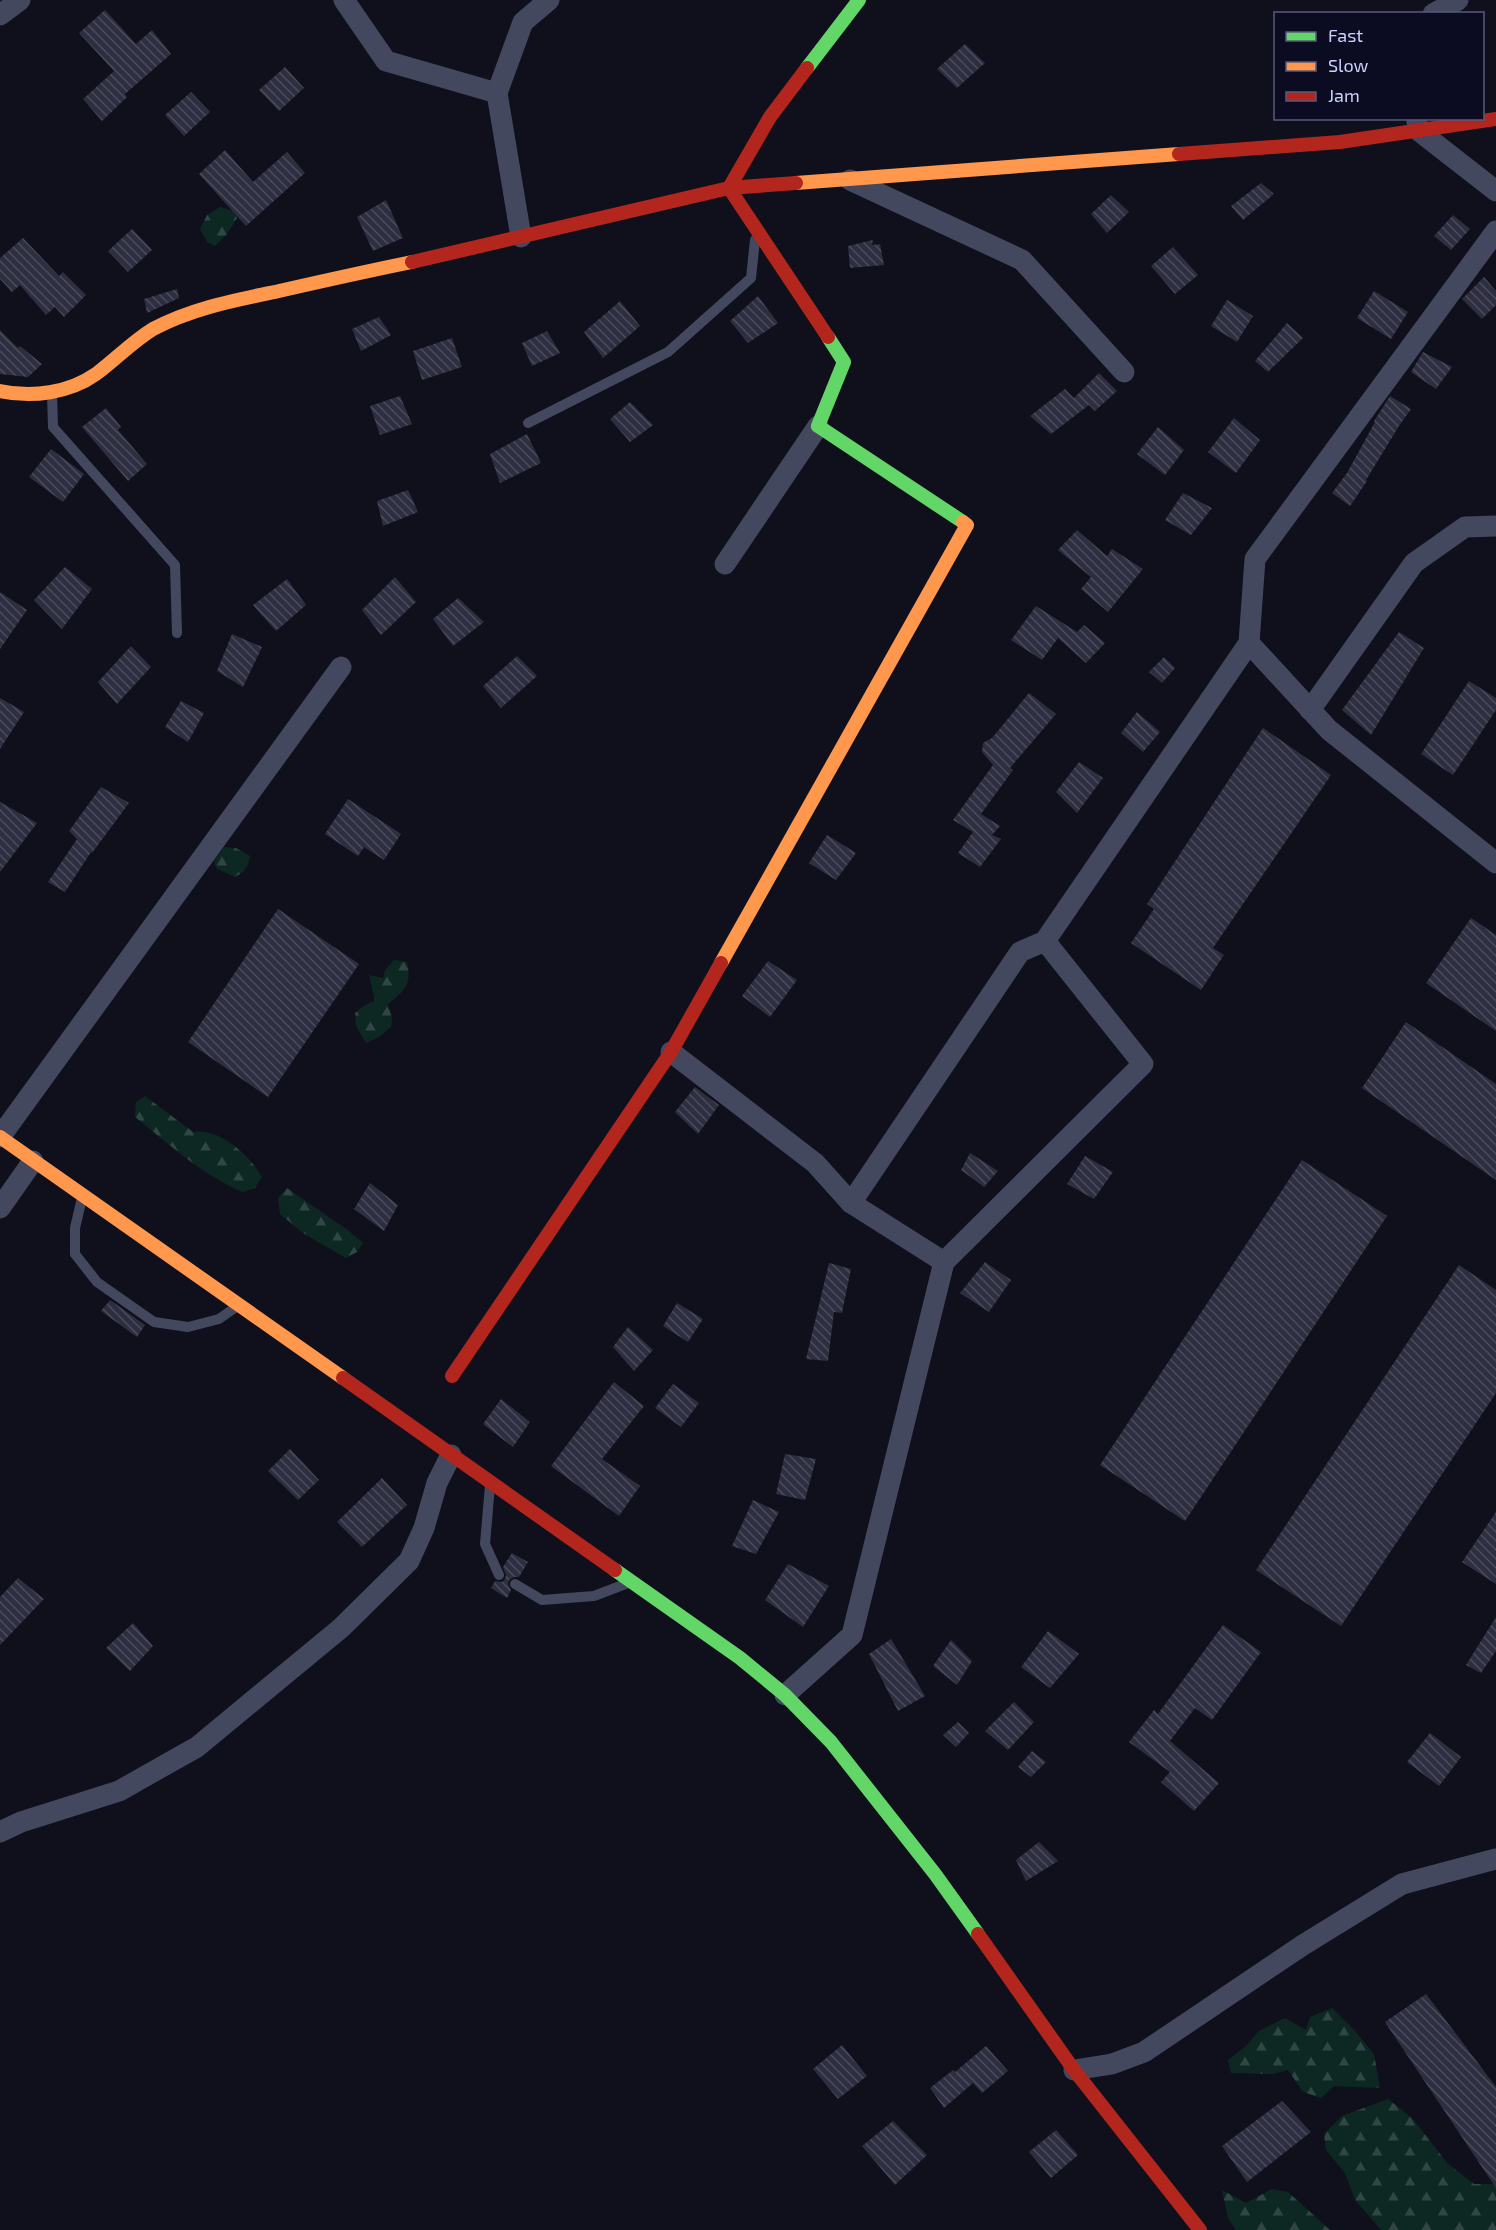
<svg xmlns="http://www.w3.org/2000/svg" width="1496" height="2230" font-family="'Exo 2',sans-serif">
<defs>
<pattern id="forest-firs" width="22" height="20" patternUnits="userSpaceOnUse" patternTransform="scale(1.5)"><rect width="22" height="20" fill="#0d2823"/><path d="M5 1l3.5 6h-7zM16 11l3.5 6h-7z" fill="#2f4644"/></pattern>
<pattern id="building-back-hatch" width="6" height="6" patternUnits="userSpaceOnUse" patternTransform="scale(1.5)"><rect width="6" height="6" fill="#2d2e3f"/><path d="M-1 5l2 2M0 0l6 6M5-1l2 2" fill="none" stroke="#4a4b5c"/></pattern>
</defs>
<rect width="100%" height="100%" fill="#10101c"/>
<g fill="url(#forest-firs)">
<path d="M220 207 233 211 237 218 227 234 215 246 207 242 200 229 207 215Z"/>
<path d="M224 847 236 848 250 856C248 867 245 872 235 877L217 869 214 861Z"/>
<path d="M394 960 407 962C412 985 405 990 388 1004L392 1018 391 1027 379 1037 366 1043 356 1026 355 1013 365 1005 375 1001 369 975 383 978 385 970Z"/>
<path d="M145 1096 193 1132C220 1128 249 1155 262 1177L255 1188 243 1192C202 1175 169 1144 135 1117L136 1102Z"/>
<path d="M287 1188 349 1231 363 1243 357 1252 346 1258 303 1233 280 1214 278 1198Z"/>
<path d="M1332 2008 1354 2030 1374 2054 1380 2088 1334 2086 1321 2098 1303 2092 1288 2070 1272 2074 1231 2073 1228 2060 1246 2046 1259 2031 1285 2018 1306 2030 1310 2017Z"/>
<path d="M1388 2099 1412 2118 1448 2164 1474 2184H1496V2230H1381L1355 2200 1345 2173 1326 2150 1324 2134 1342 2116Z"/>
<path d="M1272 2189 1288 2192 1330 2230H1236L1228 2218 1222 2190 1246 2203Z"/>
</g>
<g fill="url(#building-back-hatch)">
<path d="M105 10 136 44 152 30 171 54 125 94 127 97 102 121 83 99 114 71 79 33Z"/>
<path d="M965 44 985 63 957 88 937 69Z"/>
<path d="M285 67 304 88 279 111 259 90Z"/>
<path d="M191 92 210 112 184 136 165 115Z"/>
<path d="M225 150 253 182 287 152 305 173 246 226 199 174Z"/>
<path d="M1261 183 1274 194 1243 220 1231 206Z"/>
<path d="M1111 195 1129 212 1107 233 1091 214Z"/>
<path d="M386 200 403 238 373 251 357 217Z"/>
<path d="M1453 215 1470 229 1451 250 1434 236Z"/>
<path d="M132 229 152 250 128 272 108 251Z"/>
<path d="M23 238 59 276 63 272 86 295 64 317 55 307 46 315 20 285 12 292 0 279V258Z"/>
<path d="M873 240 872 245 880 244 884 265 850 268 848 246Z"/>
<path d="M1173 247 1198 275 1175 294 1151 266Z"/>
<path d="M1484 277 1496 291V305L1482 319 1462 299Z"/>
<path d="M177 289 179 298 147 313 144 299Z"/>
<path d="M1374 291 1408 312 1391 339 1357 318Z"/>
<path d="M758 296 778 323 748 343 730 321Z"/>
<path d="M1227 300 1253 316 1237 342 1211 326Z"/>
<path d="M620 301 640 326 603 358 584 332Z"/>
<path d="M379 317 391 335 361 351 352 329Z"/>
<path d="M1287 323 1303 338 1268 372 1255 361Z"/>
<path d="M0 330 18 348 20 346 42 364 28 377 0 374Z"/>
<path d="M547 331 560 353 532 366 522 343Z"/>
<path d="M452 338 462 367 422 380 413 351Z"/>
<path d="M1423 352 1452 367 1436 389 1411 372Z"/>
<path d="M1099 373 1117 391 1095 411 1089 405 1051 434 1030 416 1065 389 1074 398Z"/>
<path d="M400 396 412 424 380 435 370 406Z"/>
<path d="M1390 396 1411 409 1399 426 1366 480 1367 481 1350 506 1332 493 1347 473 1375 422 1374 421Z"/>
<path d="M630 402 653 425 630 442 610 419Z"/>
<path d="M106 408 121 427 118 430 147 464 128 481 82 427Z"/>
<path d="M1234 418 1260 440 1236 473 1208 452Z"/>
<path d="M1158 427 1184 450 1165 475 1137 454Z"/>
<path d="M527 434 541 463 500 483 490 454Z"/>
<path d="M51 449 84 474 63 502 29 477Z"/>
<path d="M408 490 418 512 383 526 377 501Z"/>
<path d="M1183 493 1212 508 1191 535 1165 520Z"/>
<path d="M1077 530 1107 556 1112 549 1143 569 1108 612 1081 589 1091 577 1058 550Z"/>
<path d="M65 567 92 589 62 629 34 600Z"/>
<path d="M395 577 416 602 381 635 362 610Z"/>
<path d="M287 579 306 605 276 631 253 605Z"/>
<path d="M0 592 27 610 0 649Z"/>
<path d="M458 598 484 622 453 646 433 619Z"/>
<path d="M1036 606 1077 632 1084 625 1105 643 1086 663 1058 638 1042 660 1011 640Z"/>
<path d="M1399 632 1424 648 1371 735 1342 710Z"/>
<path d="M232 634 262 647 243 687 217 671Z"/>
<path d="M131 646 151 667 117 704 98 682Z"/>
<path d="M517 656 537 676 501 708 483 686Z"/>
<path d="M1164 657 1175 668 1162 683 1149 672Z"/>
<path d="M1469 681 1496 698V710L1453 775 1421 754Z"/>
<path d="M1029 693 1056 714 1010 768 1013 770 981 814 1000 826 992 835 1001 839 980 867 958 853 973 832 953 820 993 765 982 752 983 743 992 738Z"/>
<path d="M0 698 24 712 0 749Z"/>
<path d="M181 701 204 713 188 742 165 727Z"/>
<path d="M1137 712 1160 732 1143 752 1121 733Z"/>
<path d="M1263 728 1331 775 1213 948 1224 955 1201 990 1131 943 1154 909 1147 904Z"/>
<path d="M1079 762 1103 778 1077 813 1056 792Z"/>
<path d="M101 787 129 803 92 853 91 852 65 892 48 882 77 839 69 831Z"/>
<path d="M348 799 401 834 384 860 364 847 358 856 325 834Z"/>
<path d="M0 802 37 823 0 872Z"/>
<path d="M827 835 856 853 836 880 809 863Z"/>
<path d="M278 909 359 964 268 1097 188 1042Z"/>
<path d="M1471 918 1496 935V1031L1426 983Z"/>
<path d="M768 961 797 980 770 1017 742 996Z"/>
<path d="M1406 1022 1496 1084V1180L1362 1088Z"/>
<path d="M695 1087 719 1105 698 1134 675 1112Z"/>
<path d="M970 1153 998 1171 984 1187 961 1170Z"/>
<path d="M1085 1156 1113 1172 1094 1199 1067 1184Z"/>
<path d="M1302 1160 1387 1216 1185 1521 1100 1465Z"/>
<path d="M370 1183 398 1205 384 1231 354 1209Z"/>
<path d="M985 1262 1011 1280 989 1312 960 1293Z"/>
<path d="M829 1263 851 1269 842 1313 834 1312 828 1361 806 1359Z"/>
<path d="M1459 1265 1496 1290V1393L1341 1626 1256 1570Z"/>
<path d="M110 1300 145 1325 137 1337 101 1311Z"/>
<path d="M677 1303 703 1319 688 1342 663 1326Z"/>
<path d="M628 1327 653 1350 634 1371 613 1347Z"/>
<path d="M614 1382 644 1406 602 1459 640 1486 619 1516 551 1466Z"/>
<path d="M673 1384 699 1403 681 1427 655 1408Z"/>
<path d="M501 1399 530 1422 513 1447 483 1424Z"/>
<path d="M290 1449 319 1480 298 1500 268 1471Z"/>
<path d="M785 1454 816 1459 805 1500 776 1494Z"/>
<path d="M382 1478 407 1505 362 1547 337 1522Z"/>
<path d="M753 1500 779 1512 756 1554 732 1546Z"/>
<path d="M1496 1512V1584L1462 1562Z"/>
<path d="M512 1553 528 1562 519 1577H514L509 1580 508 1584 511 1590 507 1598 491 1588 495 1581 502 1582 505 1579 506 1575 503 1567Z"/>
<path d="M788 1564 829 1586 803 1627 765 1600Z"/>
<path d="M18 1578 44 1599 0 1645V1597Z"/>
<path d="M1496 1617V1651L1481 1673 1466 1665Z"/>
<path d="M133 1623 153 1646 130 1671 106 1648Z"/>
<path d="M1223 1625 1261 1652 1212 1720 1195 1708 1170 1741 1219 1783 1194 1811 1161 1782 1170 1772 1129 1742 1154 1710 1158 1714Z"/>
<path d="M1048 1631 1079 1654 1050 1688 1021 1667Z"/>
<path d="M891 1639 925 1696 898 1711 869 1654Z"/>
<path d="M951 1640 972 1661 957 1685 933 1666Z"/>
<path d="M1014 1702 1034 1722 1008 1750 985 1731Z"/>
<path d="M958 1722 969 1733 956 1747 943 1735Z"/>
<path d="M1430 1733 1461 1757 1439 1786 1407 1762Z"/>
<path d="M1032 1751 1046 1762 1031 1777 1018 1767Z"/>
<path d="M1039 1842 1058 1861 1026 1881 1016 1860Z"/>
<path d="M1426 1994 1496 2087V2188L1385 2022Z"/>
<path d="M842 2045 867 2076 838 2099 813 2069Z"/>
<path d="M986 2046 1008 2071 982 2093 973 2083 944 2108 930 2088 953 2070 955 2072Z"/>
<path d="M1282 2101 1311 2132 1247 2182 1222 2146Z"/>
<path d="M893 2121 927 2155 895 2185 862 2146Z"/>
<path d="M1056 2130 1078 2155 1051 2178 1029 2152Z"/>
</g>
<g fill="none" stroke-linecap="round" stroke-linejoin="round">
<g stroke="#43485e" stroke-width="10">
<path d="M52 393 53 427 175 565 177 633"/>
<path d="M528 423 668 352 751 278 755 240"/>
<path d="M82 1198 75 1228V1254L97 1282 154 1322 188 1327 219 1319 236 1307"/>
<path d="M490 1485 485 1544 499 1575"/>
<path d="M515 1584 542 1600 594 1596 628 1583"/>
</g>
<g stroke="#43485e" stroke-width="21">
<path d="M344 0 386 61 497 93 521 237"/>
<path d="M1433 14 1458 0"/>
<path d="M0 15 20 0"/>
<path d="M497 93 523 22 549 0"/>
<path d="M1417 122 1419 131 1496 191"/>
<path d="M850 180 1022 260 1124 372"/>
<path d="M725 564 818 426"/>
<path d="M1249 643 1329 730 1496 863"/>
<path d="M1310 710 1414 563 1465 527 1496 526"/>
<path d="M671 1052 815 1163 851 1203 944 1262"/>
<path d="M0 1137 341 667"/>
<path d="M851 1203 1020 952 1045 941 1249 643 1255 559 1496 231"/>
<path d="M0 1208 33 1161"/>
<path d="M785 1695 852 1635 944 1262 1143 1064 1045 941"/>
<path d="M0 1832 21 1822 119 1791 197 1747 341 1628 409 1561 424 1528 437 1483 451 1455"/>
<path d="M1074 2070 1112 2064 1144 2052 1303 1945 1402 1884 1496 1859"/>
</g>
<g stroke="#63d668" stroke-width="14">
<path d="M807 68 859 0"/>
<path d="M828 337 844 362 818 426 963 522"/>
<path d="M615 1570 740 1658 785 1695 831 1742 935 1874 978 1934"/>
</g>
<g stroke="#ff974d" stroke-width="14">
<path d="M796 183 1179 154"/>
<path d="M0 391C32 398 69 393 96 374 116 359 132 342 153 329 192 308 236 300 279 291 323 281 368 271 412 262"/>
<path d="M721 963 967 525 963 522"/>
<path d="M0 1137 343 1378"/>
</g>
<g stroke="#b3261e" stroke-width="14">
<path d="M807 68 770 117 729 188 828 337"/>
<path d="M1179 154 1340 142 1496 119"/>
<path d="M412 262 729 188 796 183"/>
<path d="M452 1376 671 1052 721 963"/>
<path d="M343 1378 615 1570"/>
<path d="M978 1934 1074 2070 1200 2230"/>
</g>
</g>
<rect x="1274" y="12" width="210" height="108" fill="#0b0c21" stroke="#585a7a" stroke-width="1.5"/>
<rect x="1286" y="32" width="30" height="9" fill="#63d668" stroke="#585a7a" stroke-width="1.5"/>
<text x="1328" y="42" font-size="18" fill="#cbd0ff">Fast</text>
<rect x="1286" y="62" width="30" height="9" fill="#ff974d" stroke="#585a7a" stroke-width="1.5"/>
<text x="1328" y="72" font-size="18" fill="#cbd0ff">Slow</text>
<rect x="1286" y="92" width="30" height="9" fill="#b3261e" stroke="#585a7a" stroke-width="1.5"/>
<text x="1328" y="102" font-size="18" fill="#cbd0ff">Jam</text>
</svg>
